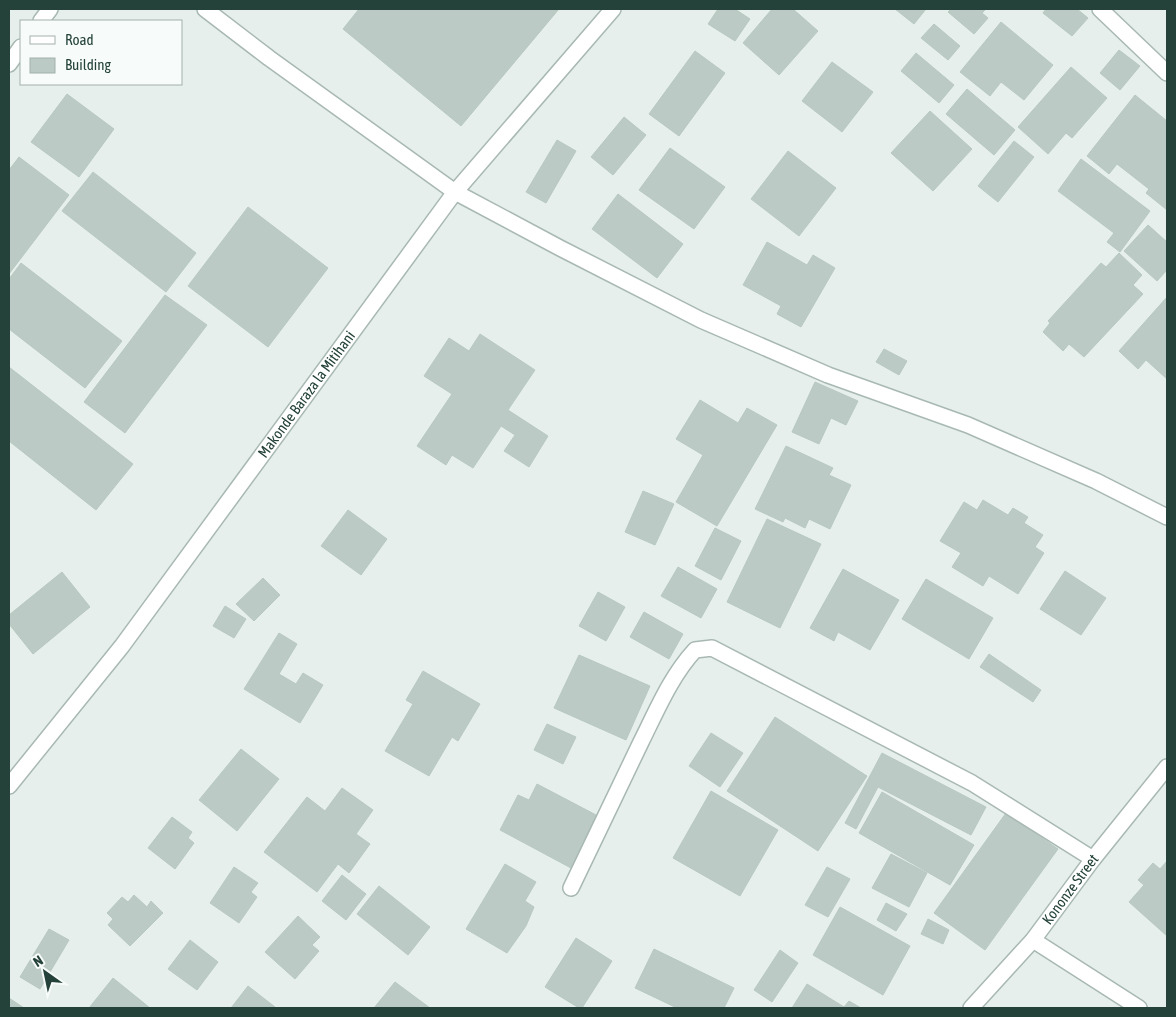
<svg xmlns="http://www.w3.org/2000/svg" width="1176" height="1017" font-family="'Asap Condensed',sans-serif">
<rect width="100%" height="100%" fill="#e6efeb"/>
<g fill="#bbcac4" stroke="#b8c9c2">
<path d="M359 9H559L461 126 343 29Z"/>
<path d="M718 9H735L750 19 735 41 708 24Z"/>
<path d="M772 9H793L818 31 779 75 743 43Z"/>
<path d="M895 9H926L914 24Z"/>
<path d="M951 9H986L982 13 988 18 974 34 948 12Z"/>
<path d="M1046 9H1077L1088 18 1072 36 1043 13Z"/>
<path d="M1001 22 1053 65 1024 100 1001 82 990 96 960 72Z"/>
<path d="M934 24 960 46 948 60 921 38Z"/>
<path d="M1119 50 1140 66 1120 90 1100 73Z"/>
<path d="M695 51 725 73 679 136 649 114Z"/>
<path d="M916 53 954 85 939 103 901 71Z"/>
<path d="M832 62 873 92 842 132 802 101Z"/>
<path d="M1071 67 1107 98 1072 138 1066 133 1048 154 1018 127Z"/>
<path d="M967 89 1015 130 994 155 946 114Z"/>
<path d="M67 94 114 129 79 177 31 142Z"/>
<path d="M1135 95 1167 121V210L1146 193 1149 189 1117 164 1109 174 1087 156Z"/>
<path d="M930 111 972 149 933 191 891 153Z"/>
<path d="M624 117 646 135 613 175 591 157Z"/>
<path d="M557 140 576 151 546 203 526 192Z"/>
<path d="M1014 141 1034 157 998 202 978 186Z"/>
<path d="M670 148 725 187 694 229 639 190Z"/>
<path d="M788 151 836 188 799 236 751 199Z"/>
<path d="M19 157 69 195 9 274V170Z"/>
<path d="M1081 159 1150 211 1120 252 1107 242 1114 233 1058 191Z"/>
<path d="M93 172 196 253 166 292 62 211Z"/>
<path d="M618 194 683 244 657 278 592 229Z"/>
<path d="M248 207 328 268 268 347 188 286Z"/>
<path d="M1148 225 1167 242V270L1157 281 1124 251Z"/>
<path d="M767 242 807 265 813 255 835 268 801 327 777 314 781 306 743 285Z"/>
<path d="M1119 253 1142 275 1133 285 1143 294 1084 357 1069 344 1063 351 1043 332 1050 323 1048 321 1101 263 1106 267Z"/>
<path d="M21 263 122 341 85 388 9 329V279Z"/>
<path d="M165 295 207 325 125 433 84 402Z"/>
<path d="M1167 297V379L1146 360 1138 369 1119 351Z"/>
<path d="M480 334 535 370 508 410 548 436 529 467 504 451 515 435 501 426 473 468 452 455 446 465 417 446 452 394 424 376 449 338 469 351Z"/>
<path d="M884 349 907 361 899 375 876 362Z"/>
<path d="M9 367 133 464 96 510 9 441Z"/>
<path d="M815 382 858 401 846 425 831 418 819 444 792 432Z"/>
<path d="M700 400 738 423 747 408 777 425 717 526 676 502 703 455 676 439Z"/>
<path d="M786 446 833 468 829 475 851 485 830 529 809 519 805 528 785 518 783 522 755 509Z"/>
<path d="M643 491 674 504 655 545 625 532Z"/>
<path d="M983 500 1008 515 1013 508 1028 517 1024 523 1043 535 1035 547 1044 553 1018 594 989 576 983 586 952 567 961 553 940 541 964 502 977 510Z"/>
<path d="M348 510 387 539 361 575 321 546Z"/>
<path d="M767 519 821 544 780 628 727 602Z"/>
<path d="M715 528 741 541 721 580 695 566Z"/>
<path d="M678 567 717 589 701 618 661 596Z"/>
<path d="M843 569 899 600 870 650 838 632 834 641 810 628Z"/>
<path d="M1065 571 1106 598 1081 635 1040 609Z"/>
<path d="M62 572 90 607 33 654 9 624V615Z"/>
<path d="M263 578 280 595 254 621 236 604Z"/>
<path d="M926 579 993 618 969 659 902 619Z"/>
<path d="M598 592 625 607 606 641 579 626Z"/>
<path d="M225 606 246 619 234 638 213 626Z"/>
<path d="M644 612 683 634 669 659 630 637Z"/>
<path d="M279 633 297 644 279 674 296 684 303 673 323 685 300 723 244 689Z"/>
<path d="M989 654 1041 690 1033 702 980 667Z"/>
<path d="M579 655 650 686 626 740 554 708Z"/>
<path d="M423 671 480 704 458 741 452 737 429 776 385 751 413 704 406 700Z"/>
<path d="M775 717 867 776 818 851 727 791Z"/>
<path d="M547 724 576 737 563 764 534 750Z"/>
<path d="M711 733 743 753 720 787 689 766Z"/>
<path d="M241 749 279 779 237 831 199 800Z"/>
<path d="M882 753 986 807 971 835 878 787 856 829 845 823Z"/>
<path d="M537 784 598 816 571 868 500 830 518 795 529 800Z"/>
<path d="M342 788 373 810 356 834 370 844 349 873 338 864 317 892 264 852 307 797 325 811Z"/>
<path d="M711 791 778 830 740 896 673 858Z"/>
<path d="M882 792 974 845 950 885 859 833Z"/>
<path d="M1006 813 1058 849 985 950 934 913Z"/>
<path d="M172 817 192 832 188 838 194 843 175 869 148 848Z"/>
<path d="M891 854 927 873 909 907 872 888Z"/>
<path d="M1167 861V936L1129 902 1144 885 1138 880 1153 863 1160 869Z"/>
<path d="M505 864 536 882 525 901 534 907 526 926 507 953 466 929Z"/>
<path d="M234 867 258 883 251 892 257 897 239 923 210 903Z"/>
<path d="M827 867 850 879 828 917 805 905Z"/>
<path d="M342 875 366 894 346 920 322 901Z"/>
<path d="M379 886 430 927 408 955 357 914Z"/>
<path d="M134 895 147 907 151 901 163 913 130 946 108 925 113 919 107 913 122 897 128 902Z"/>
<path d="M886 903 907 914 896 931 877 920Z"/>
<path d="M840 907 910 946 883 995 813 955Z"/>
<path d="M298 916 320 937 312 945 319 951 295 979 265 952Z"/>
<path d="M928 919 949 930 943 944 921 934Z"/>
<path d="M49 929 69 940 40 989 20 977Z"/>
<path d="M576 938 612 961 582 1008H579L545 987Z"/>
<path d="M190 940 218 962 197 990 168 969Z"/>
<path d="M654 949 734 988 724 1008H677L635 988Z"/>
<path d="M780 950 798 963 772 1002 754 990Z"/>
<path d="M113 978 150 1008H89Z"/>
<path d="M395 982 430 1008H374Z"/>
<path d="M807 984 844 1007 849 1001 861 1008H792Z"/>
<path d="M248 986 275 1007 274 1008H231Z"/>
<path d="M9 998 24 1008H9Z"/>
</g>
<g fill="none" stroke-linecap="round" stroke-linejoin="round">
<defs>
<g id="minor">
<path d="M205 9 269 58 455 192 560 248 701 320 828 375 968 425 1096 481 1167 517"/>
<path d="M1100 9 1167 73"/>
<path d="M41 21 50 9"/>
<path d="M9 64 21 47"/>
<path id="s1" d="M9 786 122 646 455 192 613 9"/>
<path d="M571 888C594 839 618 791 641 742 657 710 671 676 695 650L712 648 972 783 1093 859"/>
<path d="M1033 940 1139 1008"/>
<path id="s2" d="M971 1008 1033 940 1093 859 1167 767"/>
</g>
</defs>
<use href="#minor" stroke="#a8b8b2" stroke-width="18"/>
<use href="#minor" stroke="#fff" stroke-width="15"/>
</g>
<g text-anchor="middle" stroke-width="4" stroke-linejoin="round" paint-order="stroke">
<g font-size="15" fill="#24423a" stroke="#f7fbf9">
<text dy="5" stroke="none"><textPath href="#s1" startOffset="492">Makonde Baraza la Mitihani</textPath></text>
<text dy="5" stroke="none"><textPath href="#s2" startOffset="155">Kononze Street</textPath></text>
</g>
</g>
<rect width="1176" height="1017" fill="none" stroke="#24423a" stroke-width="20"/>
<rect x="20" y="20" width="162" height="65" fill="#f7fbf9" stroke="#a3b1ad"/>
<rect x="30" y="36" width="25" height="8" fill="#ffffff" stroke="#a3b1ad"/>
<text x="65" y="45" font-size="15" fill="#24423a">Road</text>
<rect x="30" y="58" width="25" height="15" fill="#bbcac4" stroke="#a3b1ad"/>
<text x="65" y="70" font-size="15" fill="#24423a">Building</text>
<g transform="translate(45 972) rotate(327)" stroke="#f7fbf9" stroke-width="4" paint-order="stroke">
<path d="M0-4L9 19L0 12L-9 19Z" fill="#24423a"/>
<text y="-8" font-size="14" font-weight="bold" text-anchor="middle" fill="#24423a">N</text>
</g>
</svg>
